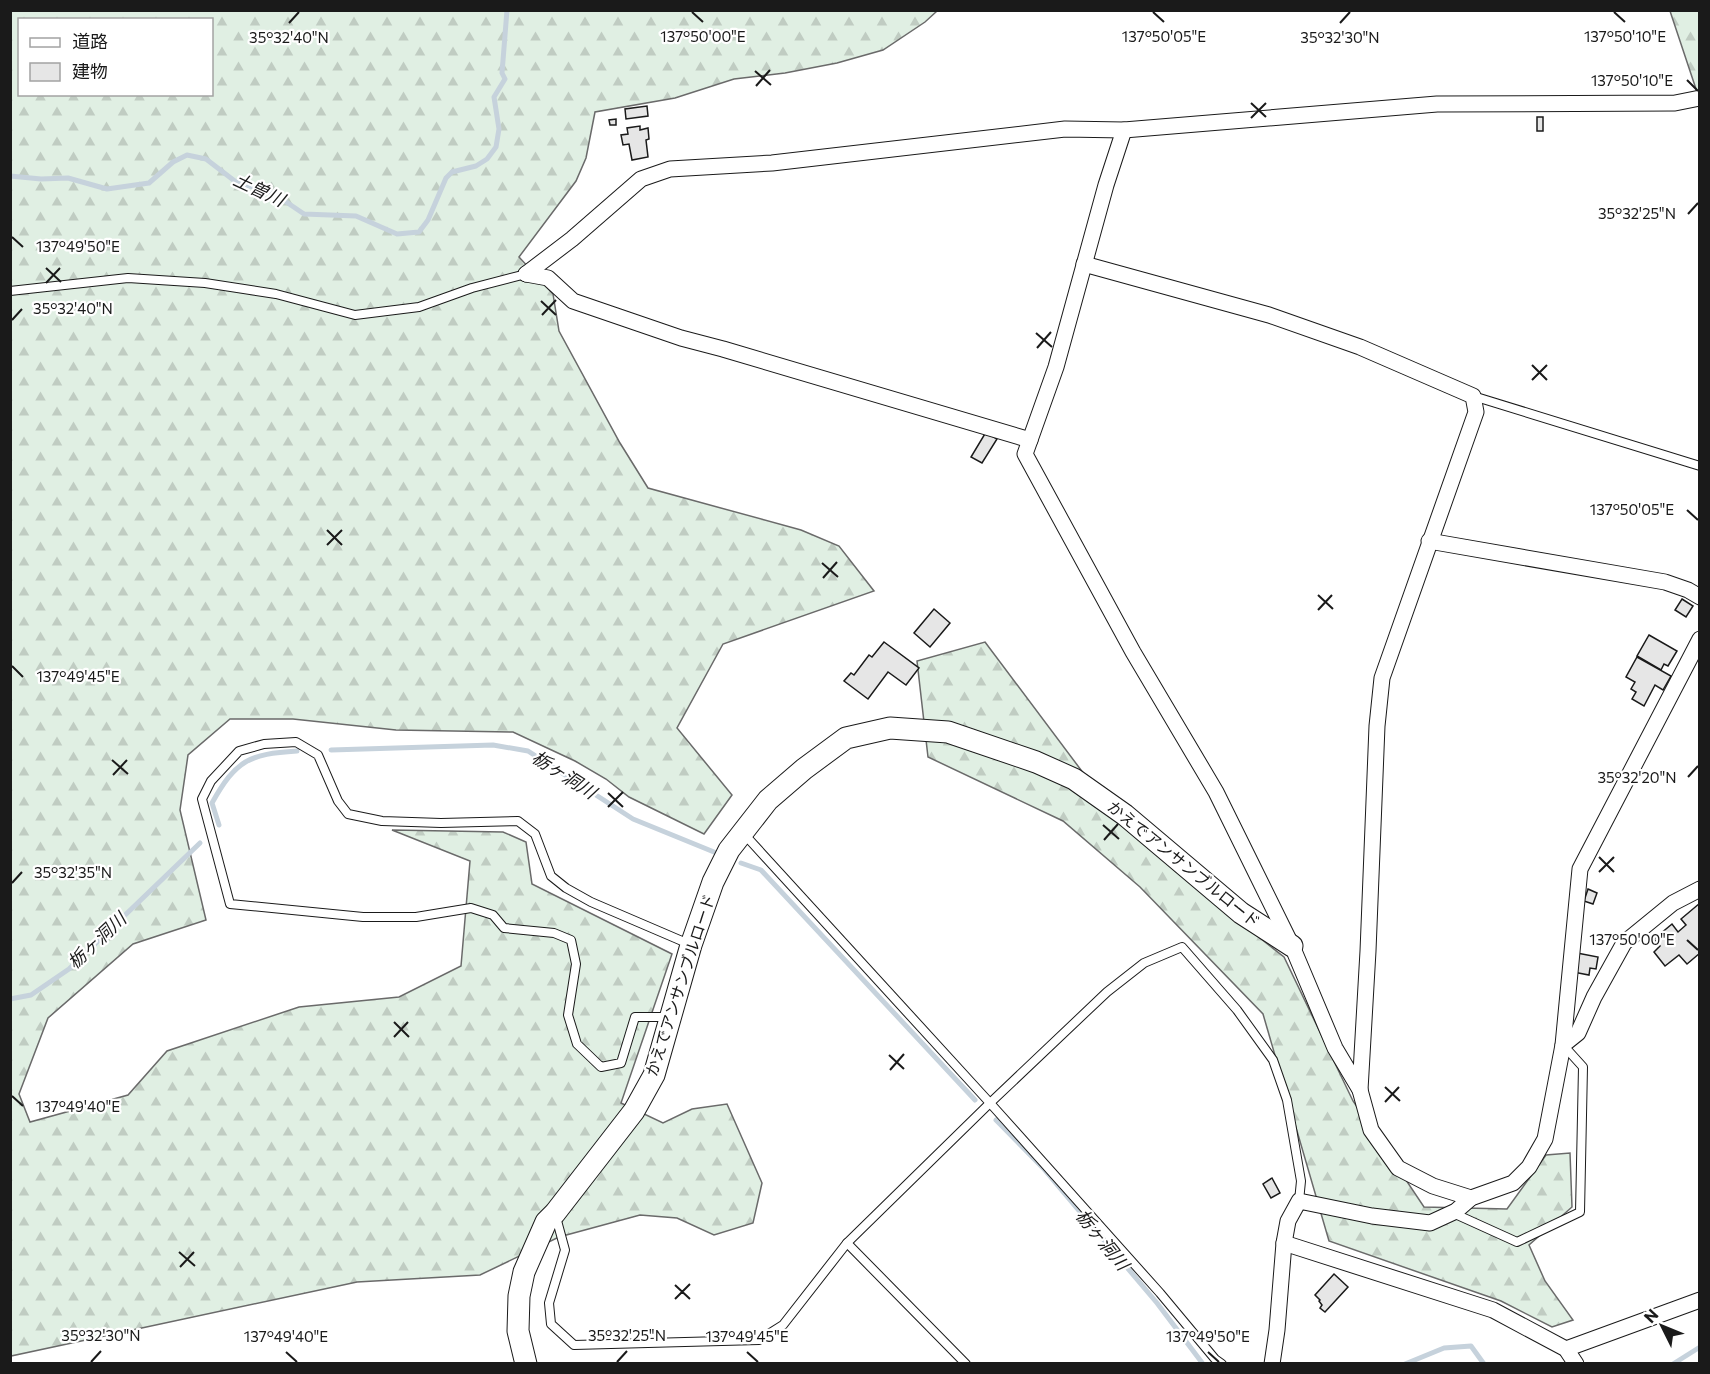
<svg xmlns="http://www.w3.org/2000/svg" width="1710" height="1374" font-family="Commissioner,'Noto Sans JP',sans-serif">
<defs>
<pattern id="forest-firs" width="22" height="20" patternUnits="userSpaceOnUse" patternTransform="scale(1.5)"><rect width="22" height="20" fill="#e0efe3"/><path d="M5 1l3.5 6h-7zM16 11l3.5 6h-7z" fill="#c0ccc2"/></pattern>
</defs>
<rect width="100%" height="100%" fill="#fff"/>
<g fill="url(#forest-firs)" stroke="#6a6a6a" stroke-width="1.5" fill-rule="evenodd">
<path d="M10 11H937L925 22 883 50 837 63 785 73 734 79 675 98 595 112 586 158 576 181 519 257 553 294 559 331 620 443 648 488 801 530 839 546 874 591 723 644 677 728 732 795 704 834 629 797 606 779 575 761 513 732 396 730 293 719H230L188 755 180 810 206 920 133 944 48 1018 19 1094 30 1122 128 1095 167 1051 299 1007 399 997 461 966 470 861 392 830 503 832 526 842 532 884 672 954 621 1103 663 1123 692 1109 727 1104 762 1183 753 1223 714 1235 677 1218 640 1215 559 1237 480 1275 357 1282 11 1356ZM20 20H212V94H20Z"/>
<path d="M1670 11H1699V98Z"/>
<path d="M985 642 1087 778 1174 870 1284 957 1353 1101 1424 1207 1507 1209 1546 1155 1570 1153 1572 1207 1529 1245 1545 1281 1573 1320 1552 1327 1501 1301 1329 1241 1263 1014 1140 887 1063 821 928 757 917 661Z"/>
</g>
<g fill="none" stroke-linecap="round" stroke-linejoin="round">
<g stroke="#c6d2dc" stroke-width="5">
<path d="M10 176 41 179 68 178 107 189 149 183 173 162 187 155 206 159 236 182 273 193 304 214 356 216 397 234 419 232 428 220 446 178 452 172 476 166 487 159 496 147 499 129 494 97 505 79 502 73 507 10"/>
<path d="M331 750 493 745 528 751 633 819 714 852"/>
<path d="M219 825 212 803C236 760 249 754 297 751"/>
<path d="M741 863 761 870 975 1100"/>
<path d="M10 999 31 995 69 969 200 843"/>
<path d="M996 1120 1043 1168 1157 1303 1203 1364"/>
<path d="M1405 1364 1444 1348 1471 1346 1484 1364"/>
<path d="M1673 1364 1700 1347"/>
</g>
</g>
<g fill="#e6e6e6" stroke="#1a1a1a" stroke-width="1.5">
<path d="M647 106 648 116 626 119 625 109Z"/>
<rect x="1537" y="117" width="6" height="14"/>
<path d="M616 119V125H610L609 120Z"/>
<path d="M640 126V130L648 128 649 139 646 140 648 157 632 160 629 144 623 145 621 135 628 134 627 128Z"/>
<path d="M986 432 997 439 982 463 971 457Z"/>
<path d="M1682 599 1693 606 1686 617 1675 610Z"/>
<path d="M934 609 950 623 930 647 914 633Z"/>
<path d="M1649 635 1677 651 1668 666 1664 664 1661 670 1637 656Z"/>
<path d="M884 642 919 668 906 685 888 672 868 699 844 681 851 673 854 675 869 655 872 657Z"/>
<path d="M1637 657 1671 676 1663 690 1655 685 1644 706 1632 699 1636 692 1631 689 1635 682 1626 677Z"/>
<path d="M1588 889 1597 893 1593 904 1584 901Z"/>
<path d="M1700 903V953L1687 964 1679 955 1665 966 1654 952 1660 946 1654 939 1672 924 1678 932 1686 925 1681 919Z"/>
<path d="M1577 953 1598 957 1596 969 1590 968 1589 975 1573 972Z"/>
<path d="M1272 1178 1280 1193 1271 1198 1263 1184Z"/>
<path d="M1334 1274 1348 1287 1325 1312 1320 1308 1322 1305 1319 1301 1320 1300 1315 1295Z"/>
</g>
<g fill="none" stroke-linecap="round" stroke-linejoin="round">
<defs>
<g id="lane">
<path d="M10 291 128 278 205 283 276 294 355 315 419 307 472 288 526 274"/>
<path d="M1473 396 1700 466"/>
<path d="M745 835 990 1103 1160 1293 1215 1359 1222 1364"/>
<path d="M669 1017H635L621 1063 601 1067 577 1044 568 1015 576 964 571 940 554 933 504 928 493 915 471 908 416 917H363L230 904 202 799 211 781 239 751 264 744 296 742 318 755 338 801 348 814 382 821 441 823 518 821 535 834 551 876 566 888 591 902 689 944"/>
<path d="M1453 1213 1517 1242 1580 1212 1583 1067 1564 1046"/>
<path d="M556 1217 565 1250 549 1303 551 1324 574 1345 759 1340 783 1325 847 1243 990 1103 1107 992 1144 963 1182 947 1237 1010 1273 1060 1287 1100 1301 1181 1299 1201"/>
<path d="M847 1243 966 1364"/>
</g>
<g id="street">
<path d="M1124 130 1106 185 1056 367 1025 454 1133 652 1216 792 1292 946 1335 1048 1360 1090 1371 1130 1398 1168 1433 1186 1471 1198"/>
<path d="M1084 264 1269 315 1360 347 1473 396 1476 412 1382 678 1377 726 1368 951 1360 1090"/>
<path d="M526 274 572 239 641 179 670 169 772 163 1065 129 1124 130 1437 104 1675 103 1700 98"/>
<path d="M526 274 548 278 573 301 681 338 723 349 1030 440"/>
<path d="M1429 541 1665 582 1688 590 1700 597"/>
<path d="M1563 1045 1578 1033 1594 997 1624 943 1673 903 1700 889"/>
<path d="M1284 1243 1493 1310 1566 1349 1576 1364"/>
<path d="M1566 1349 1700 1300"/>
<path d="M1272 1364 1277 1330 1284 1243 1288 1221 1299 1201 1372 1216 1430 1223 1456 1211 1471 1198 1513 1183 1529 1167 1545 1139 1563 1045 1580 869 1700 639"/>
</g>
<path id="secondary" d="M526 1364 518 1331 519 1296 524 1272 546 1222 555 1213 634 1111 654 1075 691 945 713 882 729 850 768 800 804 769 846 738 890 728 948 732 1036 762 1074 779 1125 815 1241 913 1292 946"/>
</defs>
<use href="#lane" stroke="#1a1a1a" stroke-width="10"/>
<use href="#street" stroke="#1a1a1a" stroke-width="17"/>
<use href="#secondary" stroke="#1a1a1a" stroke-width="23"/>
<use href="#lane" stroke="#fff" stroke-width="8"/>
<use href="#street" stroke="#fff" stroke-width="15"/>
<use href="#secondary" stroke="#fff" stroke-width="21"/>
</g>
<path fill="none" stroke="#1a1a1a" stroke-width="2" d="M692 12 703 22M1153 12 1164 22M1614 12 1625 22M289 23 299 12M1340 23 1350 12M755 71 771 85M1687 80 1698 91M756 86 770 70M1251 103 1266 117M1251 118 1266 103M1688 214 1698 203M12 237 23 247M46 268 61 282M46 283 60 268M541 301 556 315M542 315 556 300M12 320 22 309M1036 333 1052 347M1037 348 1051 332M1532 365 1547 380M1532 380 1547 365M1687 510 1698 520M327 530 342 545M327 545 342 530M822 563 838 577M823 578 837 562M1318 595 1333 609M1318 610 1332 595M12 666 23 677M112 760 128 774M113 775 127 760M1688 777 1698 766M608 793 623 807M608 807 623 792M1103 825 1119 839M1104 840 1118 824M1599 857 1614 872M1599 872 1614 857M12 883 22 872M1687 940 1698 950M394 1022 409 1037M394 1037 408 1022M889 1055 904 1069M890 1070 904 1054M1385 1087 1400 1101M12 1096 23 1106M1385 1102 1399 1087M179 1252 195 1266M180 1267 194 1252M675 1285 690 1299M675 1299 690 1284M286 1352 297 1362M747 1352 758 1362M1208 1352 1219 1362M91 1362 101 1351M617 1362 627 1351"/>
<g text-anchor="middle" stroke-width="4.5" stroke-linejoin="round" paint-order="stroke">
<g font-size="16" fill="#1a1a1a" stroke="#fff">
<text transform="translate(1184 864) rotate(39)" y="6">かえでアンサンブルロード</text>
<text transform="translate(680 985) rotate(-72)" y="6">かえでアンサンブルロード</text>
</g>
<g font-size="18" font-style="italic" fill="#1a1a1a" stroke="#fff">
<text transform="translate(259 190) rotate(25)" y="6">土曽川</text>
<text transform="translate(564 775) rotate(33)" y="6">栃ヶ洞川</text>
<text transform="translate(97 941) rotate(-43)" y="6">栃ヶ洞川</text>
<text transform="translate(1102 1240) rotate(51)" y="6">栃ヶ洞川</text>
</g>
</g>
<g font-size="15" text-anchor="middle" fill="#1a1a1a" stroke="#fff" stroke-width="4.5" stroke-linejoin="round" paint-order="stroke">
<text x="703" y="42">137°50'00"E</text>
<text x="1164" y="42">137°50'05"E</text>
<text x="1625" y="42">137°50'10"E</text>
<text x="289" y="43">35°32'40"N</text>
<text x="1340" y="43">35°32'30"N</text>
<text x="1632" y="86">137°50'10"E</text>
<text x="1637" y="219">35°32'25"N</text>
<text x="78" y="252">137°49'50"E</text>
<text x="73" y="314">35°32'40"N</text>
<text x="1632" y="515">137°50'05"E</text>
<text x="78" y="682">137°49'45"E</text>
<text x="1637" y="783">35°32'20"N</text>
<text x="73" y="878">35°32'35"N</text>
<text x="1632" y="945">137°50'00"E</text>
<text x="78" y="1112">137°49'40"E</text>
<text x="101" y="1341">35°32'30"N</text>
<text x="627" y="1341">35°32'25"N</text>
<text x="286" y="1342">137°49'40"E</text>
<text x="747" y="1342">137°49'45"E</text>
<text x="1208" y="1342">137°49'50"E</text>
</g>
<rect width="1710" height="1374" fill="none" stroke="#1a1a1a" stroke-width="24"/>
<rect x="18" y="18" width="195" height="78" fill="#ffffff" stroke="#a3a3a3" stroke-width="1.5"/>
<rect x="30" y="38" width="30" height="9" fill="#ffffff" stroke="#a3a3a3" stroke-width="1.5"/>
<text x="72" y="48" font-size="18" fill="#1a1a1a">道路</text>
<rect x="30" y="63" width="30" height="18" fill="#e6e6e6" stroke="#a3a3a3" stroke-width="1.5"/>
<text x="72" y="78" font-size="18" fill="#1a1a1a">建物</text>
<g transform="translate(1662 1326) rotate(313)" stroke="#ffffff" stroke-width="4.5" paint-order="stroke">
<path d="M0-4.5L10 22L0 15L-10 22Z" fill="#1a1a1a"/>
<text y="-9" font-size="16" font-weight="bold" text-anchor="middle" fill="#1a1a1a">N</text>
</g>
</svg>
